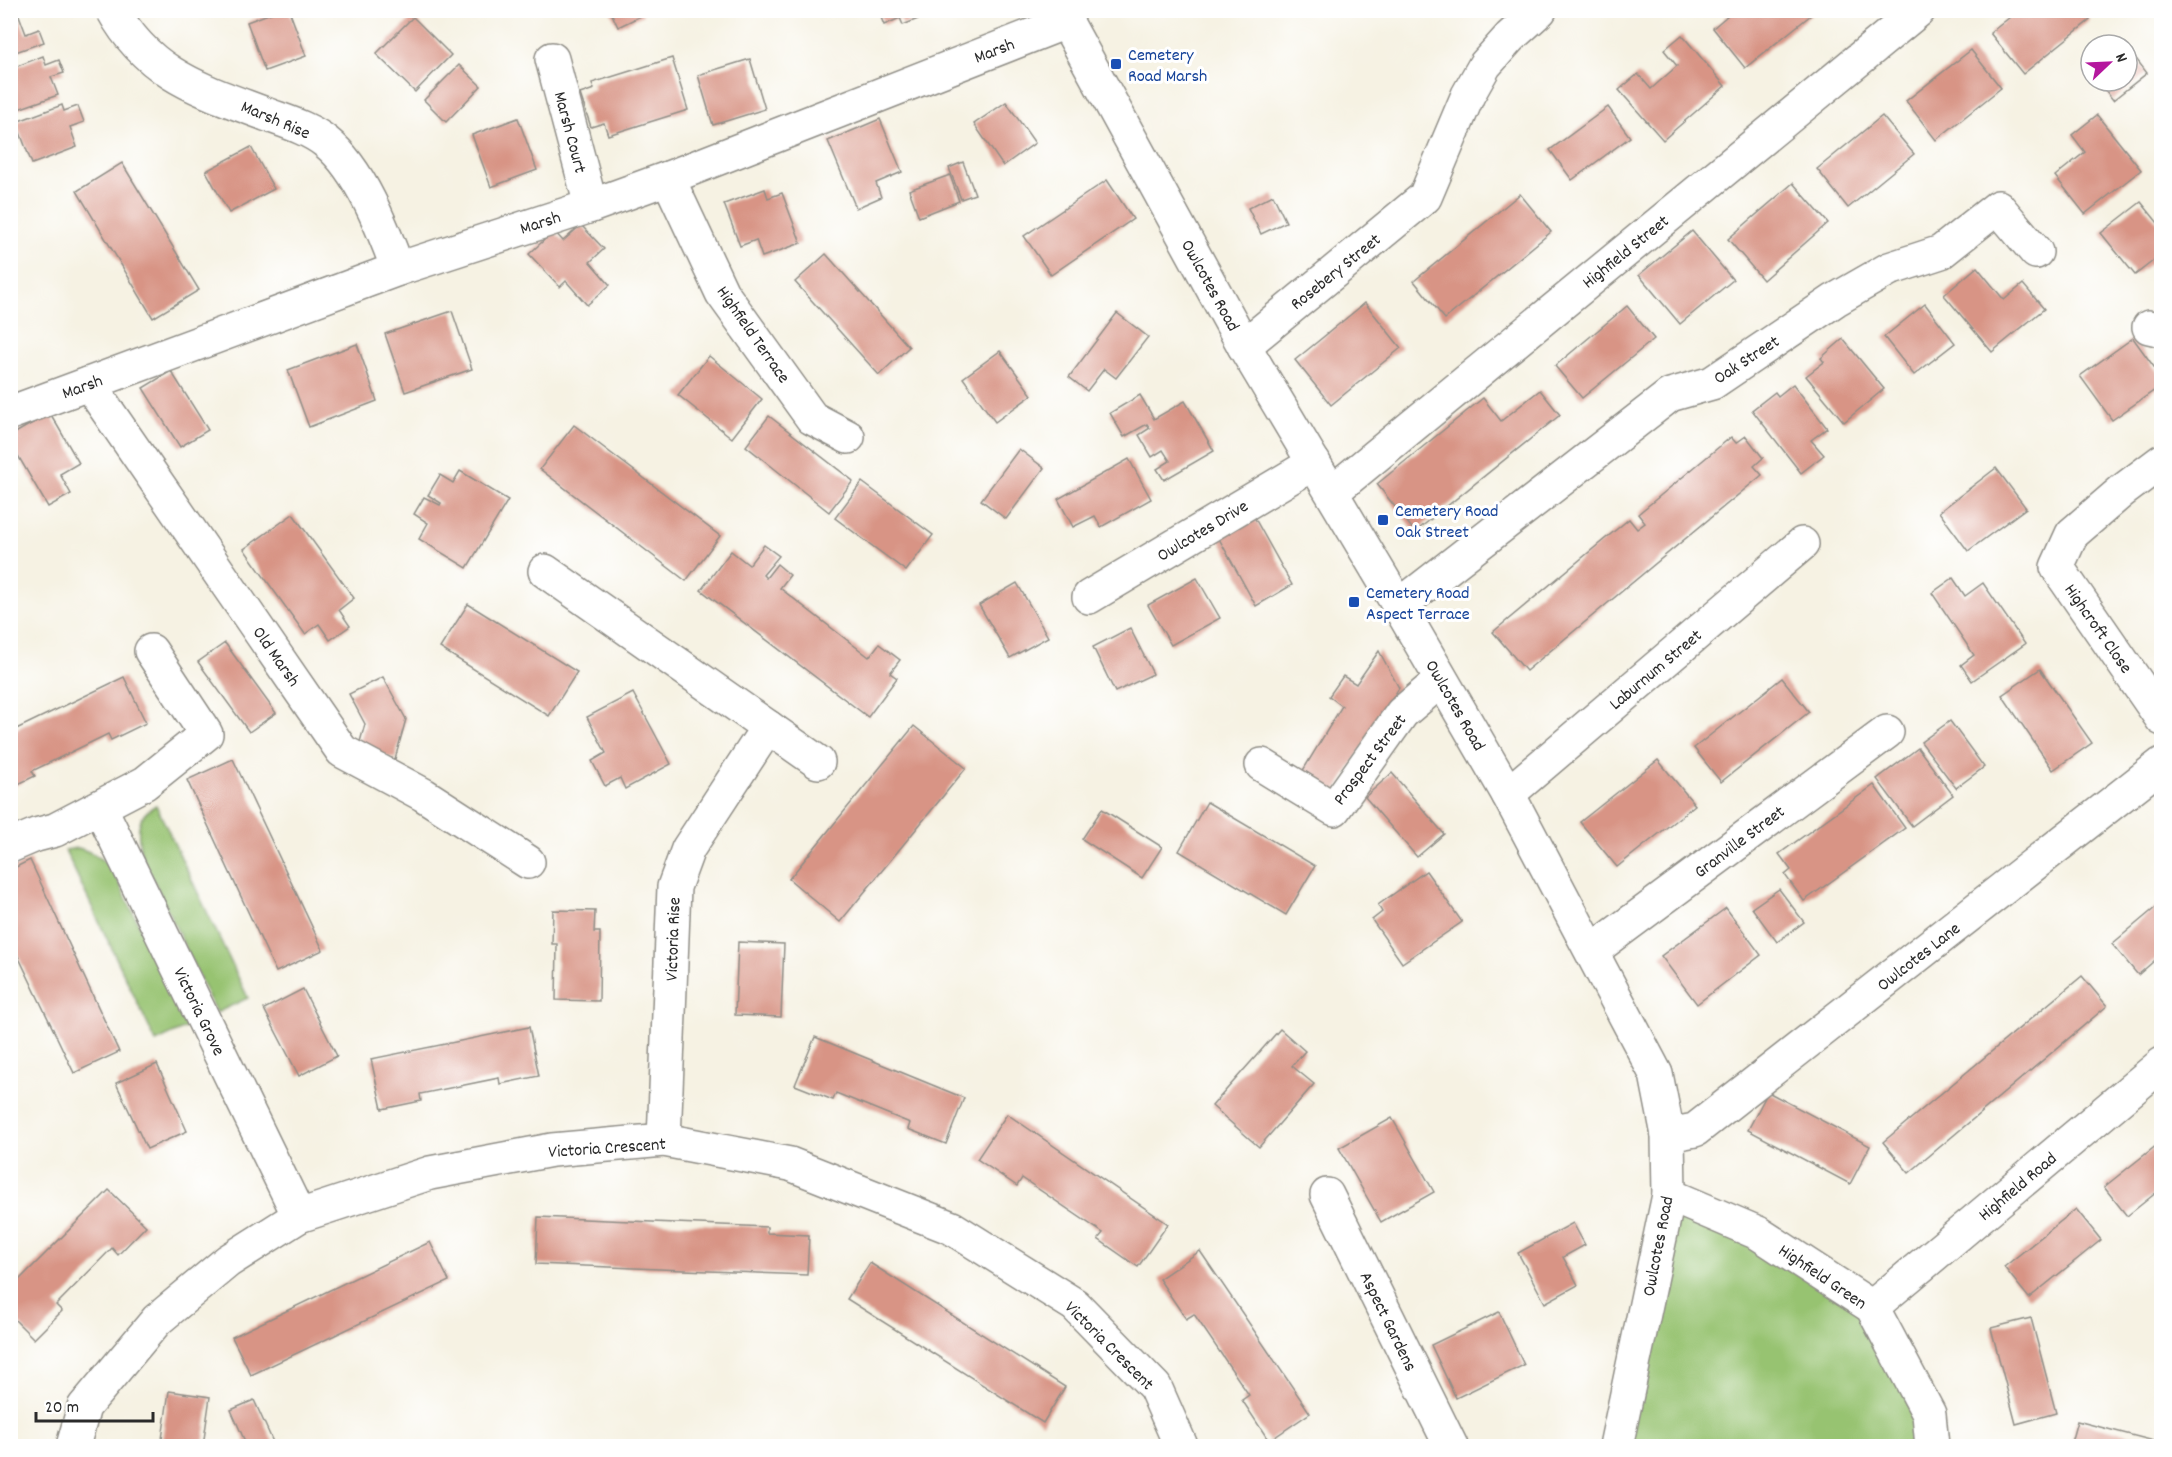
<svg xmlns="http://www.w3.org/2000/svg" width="2172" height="1457" font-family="Dekko,sans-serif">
<rect width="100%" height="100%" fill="#fff"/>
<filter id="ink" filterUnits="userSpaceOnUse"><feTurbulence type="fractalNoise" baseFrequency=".0167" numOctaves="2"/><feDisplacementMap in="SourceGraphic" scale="12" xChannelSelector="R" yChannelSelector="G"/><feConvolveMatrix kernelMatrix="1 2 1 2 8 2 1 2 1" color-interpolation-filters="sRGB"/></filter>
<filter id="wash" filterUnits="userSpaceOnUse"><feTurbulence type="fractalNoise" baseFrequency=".008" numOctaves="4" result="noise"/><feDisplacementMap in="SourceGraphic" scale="24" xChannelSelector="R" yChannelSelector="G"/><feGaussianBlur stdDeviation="1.35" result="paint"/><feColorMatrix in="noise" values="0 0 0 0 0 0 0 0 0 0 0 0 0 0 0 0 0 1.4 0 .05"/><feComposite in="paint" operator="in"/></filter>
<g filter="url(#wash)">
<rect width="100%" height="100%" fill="#f6f2e3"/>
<g fill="#97c371" stroke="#61774e" stroke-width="1.5">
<path d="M156 805 248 998 216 1013 141 853C137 832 135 817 156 805Z"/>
<path d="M78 848C93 852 102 859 113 870L187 1027 156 1042 65 850Z"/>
<path d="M1669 1195 1872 1307 1932 1446H1616Z"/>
</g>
<g id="blocks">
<g fill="#d89485">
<path d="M17 10 26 34 39 29 44 42 10 54V11Z"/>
<path d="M279 10H289L306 56 265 71 247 22Z"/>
<path d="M610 10H641L643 15 618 27Z"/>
<path d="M878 10H932L933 13 903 25 900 18 884 25Z"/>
<path d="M1734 10H1807L1811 15 1745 68 1713 28Z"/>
<path d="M2019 10H2083L2090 20 2023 74 1990 33Z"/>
<path d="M413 17 451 55 415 92 376 54Z"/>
<path d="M1682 35 1725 86 1663 140 1619 90 1638 74 1651 89 1677 66 1664 50Z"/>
<path d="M2127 47 2147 73 2113 100 2098 81H2127Z"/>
<path d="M1971 50 2001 88 1936 140 1906 101Z"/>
<path d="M43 56 46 65 59 60 64 73 51 77 58 95 10 112V69Z"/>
<path d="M672 58 688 110 608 135 604 123 591 127 580 94 594 89 592 83Z"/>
<path d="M750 59 765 109 713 125 698 75Z"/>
<path d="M459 65 481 86 446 122 424 100Z"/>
<path d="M1006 102 1035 143 1003 166 974 124Z"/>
<path d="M62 105 64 111 78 106 84 122 70 127 77 147 32 164 16 122Z"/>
<path d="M1608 107 1630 137 1572 180 1550 150Z"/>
<path d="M2097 115 2141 170 2085 214 2055 176 2085 152 2072 135Z"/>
<path d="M1882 116 1914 154 1848 208 1817 169Z"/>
<path d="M518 118 537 170 491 187 472 135Z"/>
<path d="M880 119 902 172 876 183 881 197 856 208 828 141Z"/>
<path d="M251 147 274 189 229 213 206 171Z"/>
<path d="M963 162 975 194 961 199 949 168Z"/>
<path d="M122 163 199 290 153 318 77 191Z"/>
<path d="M950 175 959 201 919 217 909 190Z"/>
<path d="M1107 180 1133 219 1051 275 1024 236Z"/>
<path d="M1793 183 1828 223 1763 280 1728 239Z"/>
<path d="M765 189 768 198 782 193 801 243 762 257 756 240 740 246 724 204Z"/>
<path d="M1520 194 1551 232 1445 319 1414 281Z"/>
<path d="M1273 195 1286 222 1261 234 1248 208Z"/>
<path d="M2141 202 2162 228V254L2135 275 2101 233Z"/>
<path d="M581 225 604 249 590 262 610 285 587 305 566 281 560 287 529 254 554 231 563 241Z"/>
<path d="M1692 231 1733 280 1680 324 1639 275Z"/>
<path d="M826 254 909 347 879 375 795 282Z"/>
<path d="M1977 267 2004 300 2023 284 2044 309 1992 352 1944 295Z"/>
<path d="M1365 303 1401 348 1331 405 1295 360Z"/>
<path d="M1925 304 1955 343 1914 375 1884 337Z"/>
<path d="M1627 306 1654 339 1582 398 1555 366Z"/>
<path d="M452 311 472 369 405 392 385 334Z"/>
<path d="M1117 313 1148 337 1116 378 1104 369 1087 391 1069 377Z"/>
<path d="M2133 338 2162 378V385L2112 420 2080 376Z"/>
<path d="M1843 339 1884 389 1844 422 1806 376 1824 362 1821 358Z"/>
<path d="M357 344 377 401 309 427 288 370Z"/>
<path d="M1000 351 1032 395 995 422 963 378Z"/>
<path d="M709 356 762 399 732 438 678 395Z"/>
<path d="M171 371 208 430 180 447 143 388Z"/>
<path d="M1793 384 1827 428 1811 440 1824 455 1801 473 1752 410 1775 392 1778 396Z"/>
<path d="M1540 390 1560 415 1415 532 1377 484 1483 398 1501 421Z"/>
<path d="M1140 395 1154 419 1185 401 1214 451 1164 480 1157 469 1170 461 1163 450 1152 457 1139 435 1150 428 1147 424 1124 437 1110 413Z"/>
<path d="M50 413 79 463 60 474 71 494 48 507 10 442V436Z"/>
<path d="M769 416 853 481 829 512 746 446Z"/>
<path d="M574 425 720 536 686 581 540 469Z"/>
<path d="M1746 436 1763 458 1754 466 1762 475 1526 671 1493 632 1629 519 1637 529 1645 523 1638 514 1731 437 1736 443Z"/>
<path d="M1019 449 1044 468 1006 519 981 500Z"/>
<path d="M1129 459 1151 499 1101 527 1095 516 1073 527 1058 499Z"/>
<path d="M1996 468 2026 508 1968 551 1939 512Z"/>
<path d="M460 471 508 500 467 568 419 539 428 523 414 514 424 497 440 505 441 503 428 495 440 475 453 483Z"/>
<path d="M862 482 933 535 906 571 835 518Z"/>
<path d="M293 514 354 598 339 610 350 626 330 640 319 624 305 634 244 549Z"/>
<path d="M1253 515 1292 585 1256 606 1217 535Z"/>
<path d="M764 545 779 556 763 575 766 578 777 564 790 575 780 588 869 657 879 644 900 660 890 673 897 678 868 717 701 590 731 551 749 565Z"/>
<path d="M1197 578 1220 618 1171 645 1148 605Z"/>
<path d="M1953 578 1965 596 1983 583 2025 644 1972 681 1961 665 1974 655 1932 593Z"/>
<path d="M1017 583 1048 637 1010 658 979 605Z"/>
<path d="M468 604 577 672 549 716 440 648Z"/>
<path d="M1130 628 1153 674 1115 692 1093 647Z"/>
<path d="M225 643 276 713 249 732 198 662Z"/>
<path d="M1379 651 1399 688 1334 794 1302 772 1342 706 1329 696 1343 676 1356 684Z"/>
<path d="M2040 669 2092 743 2053 770 2002 695Z"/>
<path d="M124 677 146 723 111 740 108 734 32 771 35 776 10 788V732Z"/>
<path d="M383 677 406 719 395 759 358 749 365 724 349 694Z"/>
<path d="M1782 678 1809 712 1721 782 1694 748Z"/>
<path d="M633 693 671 764 625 789 620 778 605 786 592 761 606 753 587 717Z"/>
<path d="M1950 721 1984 767 1956 788 1921 742Z"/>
<path d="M914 726 966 768 840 922 789 879Z"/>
<path d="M1918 748 1953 795 1912 826 1877 779Z"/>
<path d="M233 759 323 950 276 972 187 780Z"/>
<path d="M1658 760 1695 805 1617 867 1580 822Z"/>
<path d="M1392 773 1444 834 1417 857 1365 797Z"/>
<path d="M1874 785 1905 828 1804 901 1785 875 1791 870 1779 854Z"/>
<path d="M1207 802 1315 866 1286 915 1179 851Z"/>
<path d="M1102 809 1162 847 1142 878 1082 839Z"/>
<path d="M30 860 119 1052 74 1073 10 939V870Z"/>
<path d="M1426 871 1462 922 1402 963 1372 920 1382 912 1378 905Z"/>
<path d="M1779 889 1804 922 1777 942 1752 908Z"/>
<path d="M2162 902V954L2138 975 2112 944Z"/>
<path d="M1726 908 1761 955 1697 1004 1661 956Z"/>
<path d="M553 910 595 911 594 932H600L599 1001 556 1000 557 944H552Z"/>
<path d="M738 942 784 944 781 1017 735 1015Z"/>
<path d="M2082 976 2107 1006 1909 1173 1883 1142Z"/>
<path d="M303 989 337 1056 299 1076 264 1009Z"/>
<path d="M529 1027 539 1076 500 1084 499 1078 420 1094 421 1101 382 1109 371 1059Z"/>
<path d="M1280 1029 1305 1051 1292 1066 1314 1084 1259 1147 1212 1106Z"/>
<path d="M815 1037 964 1098 946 1144 908 1129 910 1123 836 1093 833 1100 795 1085Z"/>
<path d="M157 1064 187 1131 147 1149 116 1083Z"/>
<path d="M1768 1092 1870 1146 1850 1184 1748 1130Z"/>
<path d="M1007 1114 1168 1224 1138 1267 1098 1239 1103 1233 1022 1178 1017 1186 977 1159Z"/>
<path d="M1392 1118 1434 1192 1381 1222 1339 1148Z"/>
<path d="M2162 1141V1188L2127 1216 2104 1187Z"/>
<path d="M109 1190 146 1226 118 1255 112 1248 56 1305 62 1311 34 1339 10 1315V1289Z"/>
<path d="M2076 1209 2101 1240 2029 1298 2004 1267Z"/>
<path d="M538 1217 767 1227V1233L809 1235 807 1275 536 1264Z"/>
<path d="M1573 1223 1585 1245 1563 1257 1578 1285 1545 1303 1518 1253Z"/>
<path d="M430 1242 449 1281 251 1375 232 1337Z"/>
<path d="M1200 1251 1310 1413 1269 1441 1242 1400 1249 1395 1194 1314 1186 1319 1159 1279Z"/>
<path d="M870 1263 1065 1387 1043 1423 847 1299Z"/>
<path d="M1499 1312 1524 1365 1456 1398 1431 1345Z"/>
<path d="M2031 1318 2056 1413 2016 1424 1991 1328Z"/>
<path d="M169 1391 210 1397 203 1446H161Z"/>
<path d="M254 1400 273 1442 262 1446H247L231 1410Z"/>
<path d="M2077 1421 2162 1443V1446H2070Z"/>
</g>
</g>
</g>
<g filter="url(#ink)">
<use href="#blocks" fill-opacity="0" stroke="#908e87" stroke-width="1.5"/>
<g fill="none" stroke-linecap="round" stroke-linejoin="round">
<defs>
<g id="minor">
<path d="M113 10C149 76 203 90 268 115 287 122 310 129 326 142 360 169 383 229 398 269"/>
<path d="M1060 10 1244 346 1399 606 1508 794 1656 1074 1668 1135 1669 1195 1616 1446"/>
<path d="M552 59 591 206"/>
<path d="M668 178 722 293 812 418 848 437"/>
<path d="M2149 327 2162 330"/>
<path d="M1244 346 1425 197 1468 95 1485 65 1510 37 1540 10"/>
<path d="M89 384 342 751 424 795 528 862"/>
<path d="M10 413 398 269 591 206 668 178 1066 22"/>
<path d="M2162 461 2122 491 2072 534 2057 567 2162 719"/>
<path d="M1332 492 1919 10"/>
<path d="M545 571 768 727 688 849 674 887 664 1140"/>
<path d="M1089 597 1314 463"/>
<path d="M1399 606 1670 395 1712 383 1835 300 1889 269 1941 252 1998 207 2036 252"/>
<path d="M768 727 818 762"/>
<path d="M1262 765 1334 809 1402 713 1441 680"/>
<path d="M1508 794 1802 544"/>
<path d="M100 807 299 1216"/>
<path d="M10 846 36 835 55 830 145 783 206 734 151 651"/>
<path d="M1592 951 1887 732"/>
<path d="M1668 1135 1695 1130 2162 764"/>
<path d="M1327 1195 1451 1446"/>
<path d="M1669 1195 1758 1233 1872 1307 1929 1414 1932 1446"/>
<path d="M1872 1307 2162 1064"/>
<path d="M73 1446 84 1407 157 1320 228 1261 299 1216 430 1173 552 1150 664 1140 790 1164 952 1228 1075 1305 1155 1387 1181 1446"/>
</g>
</defs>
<use href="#minor" stroke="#908e87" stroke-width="36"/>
<use href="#minor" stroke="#fff" stroke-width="33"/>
</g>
</g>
<g fill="#1a4fb4" stroke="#fff" stroke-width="2">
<rect x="1110" y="58" width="12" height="12" rx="3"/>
<rect x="1377" y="514" width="12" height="12" rx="3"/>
<rect x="1348" y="596" width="12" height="12" rx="3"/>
</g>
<g text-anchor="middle" stroke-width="6" stroke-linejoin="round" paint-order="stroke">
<g font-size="18" fill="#2b2b2b" stroke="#fff">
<text transform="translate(994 50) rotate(-21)" y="6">Marsh</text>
<text transform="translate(276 119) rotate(23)" y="6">Marsh Rise</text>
<text transform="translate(571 132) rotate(75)" y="6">Marsh Court</text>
<text transform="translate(540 222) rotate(-18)" y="6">Marsh</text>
<text transform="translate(1625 251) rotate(-39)" y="6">Highfield Street</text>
<text transform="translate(1335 271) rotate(-39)" y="6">Rosebery Street</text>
<text transform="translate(1211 285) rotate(61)" y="6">Owlcotes Road</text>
<text transform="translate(754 334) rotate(55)" y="6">Highfield Terrace</text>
<text transform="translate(1746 359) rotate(-33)" y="6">Oak Street</text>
<text transform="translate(82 386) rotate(-20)" y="6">Marsh</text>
<text transform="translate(1202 530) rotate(-31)" y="6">Owlcotes Drive</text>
<text transform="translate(2099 628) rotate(55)" y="6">Highcroft Close</text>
<text transform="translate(277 656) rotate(55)" y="6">Old Marsh</text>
<text transform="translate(1655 669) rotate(-40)" y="6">Laburnum Street</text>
<text transform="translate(1456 705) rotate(60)" y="6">Owlcotes Road</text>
<text transform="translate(1369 759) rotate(-53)" y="6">Prospect Street</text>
<text transform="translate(1739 841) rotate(-37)" y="6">Granville Street</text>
<text transform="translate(672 939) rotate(-88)" y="6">Victoria Rise</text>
<text transform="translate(1918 956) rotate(-38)" y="6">Owlcotes Lane</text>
<text transform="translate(200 1011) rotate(64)" y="6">Victoria Grove</text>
<text transform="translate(607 1147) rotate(-4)" y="6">Victoria Crescent</text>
<text transform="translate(2017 1186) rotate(-40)" y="6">Highfield Road</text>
<text transform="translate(1657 1246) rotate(-79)" y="6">Owlcotes Road</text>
<text transform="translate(1823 1276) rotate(34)" y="6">Highfield Green</text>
<text transform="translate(1389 1321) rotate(64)" y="6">Aspect Gardens</text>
<text transform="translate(1110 1345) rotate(45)" y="6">Victoria Crescent</text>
</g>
<g font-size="18" fill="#164399" stroke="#fff" text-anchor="start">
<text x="1128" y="60">Cemetery<tspan x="1128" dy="21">Road Marsh</tspan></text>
<text x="1395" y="516">Cemetery Road<tspan x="1395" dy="21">Oak Street</tspan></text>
<text x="1366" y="598">Cemetery Road<tspan x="1366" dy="21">Aspect Terrace</tspan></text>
</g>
</g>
<rect width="2172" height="1457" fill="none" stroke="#fff" stroke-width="36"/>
<g transform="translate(2109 63) rotate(67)"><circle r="28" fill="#ffffff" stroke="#aaaaaa" stroke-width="1.5"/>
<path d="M0-4.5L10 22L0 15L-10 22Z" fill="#b5179e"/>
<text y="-9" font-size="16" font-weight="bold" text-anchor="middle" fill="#2b2b2b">N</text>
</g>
<path d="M36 1412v9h117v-9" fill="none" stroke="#2b2b2b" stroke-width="3"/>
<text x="45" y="1412" font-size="18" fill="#2b2b2b" stroke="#ffffff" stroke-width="4.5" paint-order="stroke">20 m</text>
</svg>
